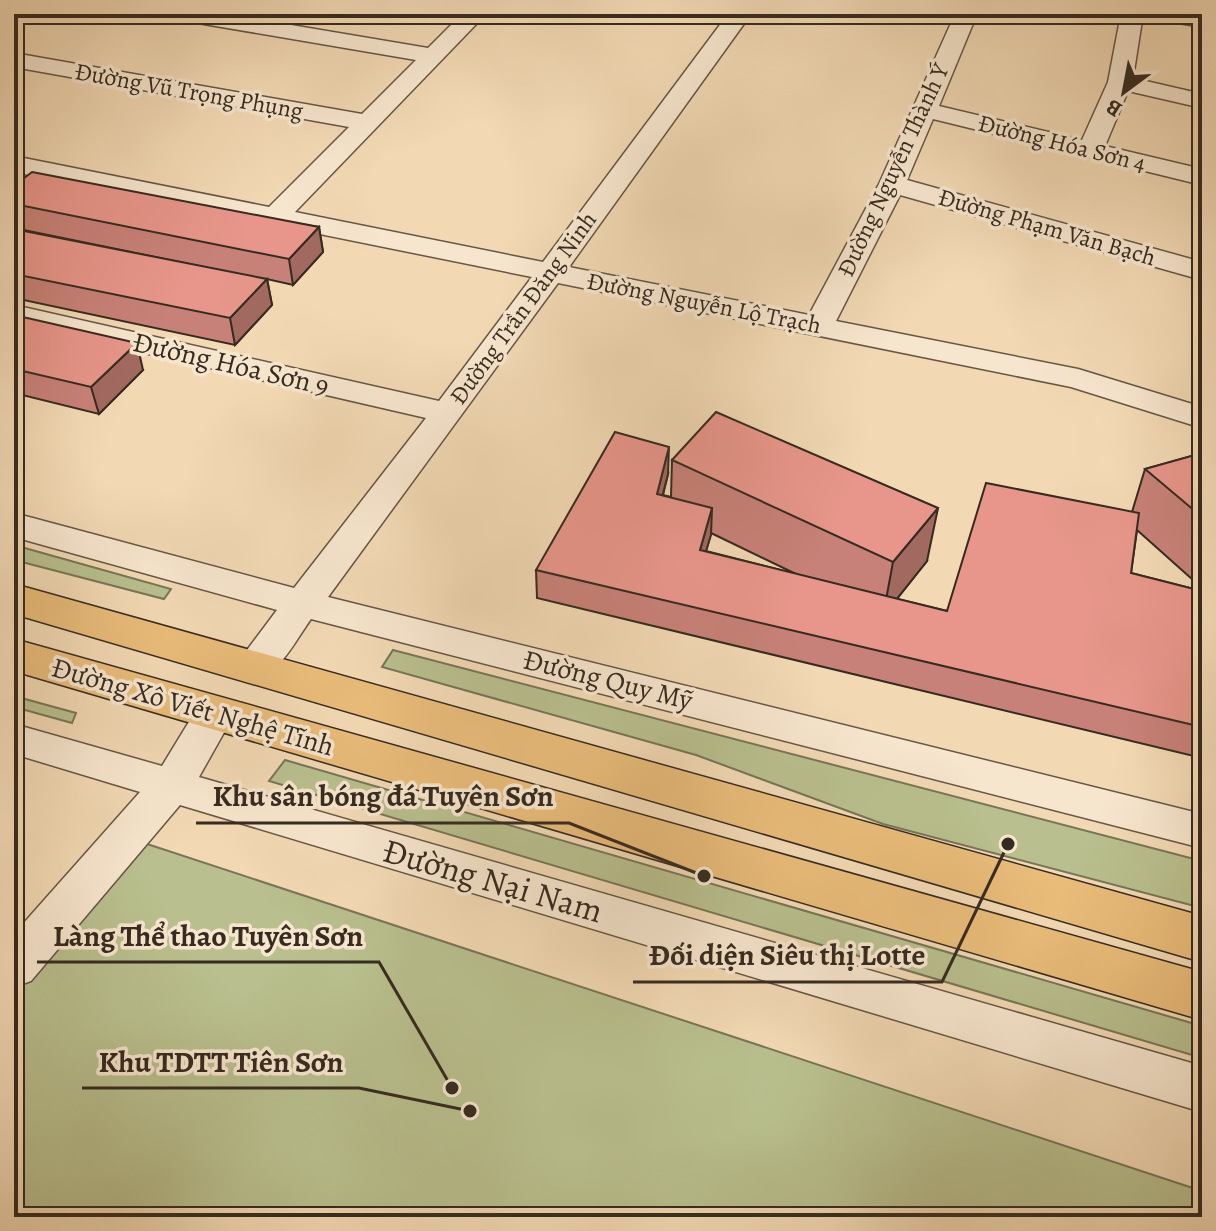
<svg xmlns="http://www.w3.org/2000/svg" width="1216" height="1231" font-family="Alegreya,serif">
<rect width="100%" height="100%" fill="#f2d9b4"/>
<filter id="stains"><feTurbulence type="fractalNoise" baseFrequency=".0025" numOctaves="4"/><feColorMatrix values="0 0 0 0 .2 0 0 0 0 .09 0 0 0 0 .02 0 0 0 .5 -.17"/></filter>
<radialGradient id="worn" r=".72"><stop offset=".6" stop-color="#630" stop-opacity="0"/><stop offset="1" stop-color="#630" stop-opacity=".3"/></radialGradient>
<g fill="#b9bf8e" stroke="#787557" stroke-width="2">
<path d="M14 545 171 589 164 599 14 560Z"/>
<path d="M393 650 1202 861V908L883 824 696 755 382 667Z"/>
<path d="M14 696 76 713 72 723 14 707Z"/>
<path d="M285 760 1202 1026V1058L269 781Z"/>
<path d="M138 841 1202 1191V1217H14V986Z"/>
</g>
<g fill="none" stroke-linecap="round" stroke-linejoin="round">
<defs>
<g id="minor">
<path d="M175 14H226L428 48 462 14H486L295 212 543 262 728 14H751L569 267 809 315 879 184 955 14H977L939 106 1082 140 1108 82 1121 14H1143L1133 78 1202 94V108L1128 91 1105 146 1202 169V185L933 119 907 180 1202 262V280L900 195 836 321 1078 369 1202 407V428L1071 387 558 283 328 597 1202 814V848L311 619C293 643 276 686 241 676L235 666 277 610 14 537V513L294 588 426 418 14 323V305L439 401 532 277 14 172V156L269 207 349 127 14 67V53L362 114 416 60 186 21Z"/>
<path d="M1152 14H1202V27L1155 19Z"/>
<path d="M215 698 229 702 235 713 199 777 1202 1066V1112L180 805 31 981 14 987V934L140 792 14 754V724L162 766 201 702Z"/>
</g>
<g id="highway">
<path d="M14 584 1202 916V962L14 614Z"/>
<path d="M14 639 1202 972V1020L14 671Z"/>
</g>
</defs>
<use href="#minor" stroke="#655645" stroke-width="3"/>
<use href="#highway" stroke="#362b20" stroke-width="3"/>
<use href="#minor" fill="#f7e6ce" fill-rule="evenodd"/>
<use href="#highway" fill="#e9bc7a" fill-rule="evenodd"/>
</g>
<g fill="#c88178" stroke="#362b20" stroke-width="2" fill-rule="evenodd">
<path d="M14 186 319 227 323 252 293 285 267 279 272 305 235 345 14 298V229L233 273 14 228Z"/>
<path d="M14 315 143 370 99 414 14 393Z"/>
<path d="M1202 453V588L1137 530 1131 573 1202 591V758L537 598 536 570 668 474 663 495 671 497 672 460 927 561 897 599 947 611 1132 512 1145 469ZM711 533 796 574 706 551Z"/>
</g>
<g fill="#a26961" stroke="#362b20" stroke-width="2">
<path d="M319 227 323 252 293 285 289 259Z"/>
<path d="M267 279 272 305 235 345 230 318Z"/>
<path d="M137 343 143 370 99 414 91 387Z"/>
<path d="M669 447 668 474 656 521 657 494Z"/>
<path d="M712 508 711 535 698 577 700 550Z"/>
<path d="M938 508 927 561 883 616 893 562Z"/>
</g>
<g fill="#e8968b" stroke="#362b20" stroke-width="2">
<path d="M32 172 319 227 289 259 14 204V186Z"/>
<path d="M14 229 267 279 230 318 14 274Z"/>
<path d="M14 315 137 343 91 387 14 369Z"/>
<path d="M716 412 938 508 893 562 672 460Z"/>
<path d="M615 432 669 447 657 494 712 508 700 550 947 611 986 483 1139 513 1131 573 1202 591V727L536 570Z"/>
<path d="M1202 453V517L1145 469Z"/>
</g>
<g text-anchor="middle" stroke-width="7" stroke-linejoin="round" paint-order="stroke">
<g font-size="24" fill="#362b20" stroke="#f7e6ce">
<text transform="translate(189 91) rotate(10)" y="8">Đường Vũ Trọng Phụng</text>
<text transform="translate(1062 143) rotate(14)" y="8">Đường Hóa Sơn 4</text>
<text transform="translate(893 170) rotate(-65)" y="8">Đường Nguyễn Thành Ý</text>
<text transform="translate(1047 227) rotate(16)" y="8">Đường Phạm Văn Bạch</text>
<text transform="translate(704 303) rotate(11)" y="8">Đường Nguyễn Lộ Trạch</text>
<text transform="translate(523 308) rotate(-54)" y="8">Đường Trần Đăng Ninh</text>
</g>
<g font-size="28" fill="#362b20" stroke="#f7e6ce">
<text transform="translate(231 363) rotate(13)" y="10">Đường Hóa Sơn 9</text>
<text transform="translate(608 679) rotate(14)" y="10">Đường Quy Mỹ</text>
<text transform="translate(193 706) rotate(16)" y="10">Đường Xô Viết Nghệ Tĩnh</text>
</g>
<g font-size="34" fill="#362b20" stroke="#f7e6ce">
<text transform="translate(493 880) rotate(16)" y="12">Đường Nại Nam</text>
</g>
</g>
<path fill="none" stroke="#362b20" stroke-width="3" d="M704 876L569 823H196M452 1088L379 962H37M1008 844L942 982H633M470 1111L359 1088H82"/>
<g fill="#362b20" stroke="#f7e6ce" stroke-width="3">
<circle cx="704" cy="876" r="8"/>
<circle cx="452" cy="1088" r="8"/>
<circle cx="1008" cy="844" r="8"/>
<circle cx="470" cy="1111" r="8"/>
</g>
<g font-size="30" text-anchor="middle" font-weight="bold" fill="#362b20" stroke="#f7e6ce" stroke-width="7" stroke-linejoin="round" paint-order="stroke">
<text x="383" y="806">Khu sân bóng đá Tuyên Sơn</text>
<text x="208" y="946">Làng Thể thao Tuyên Sơn</text>
<text x="787" y="965">Đối diện Siêu thị Lotte</text>
<text x="221" y="1072">Khu TDTT Tiên Sơn</text>
</g>
<rect width="1216" height="1231" fill="none" stroke="#f2d9b4" stroke-width="48"/>
<rect x="16" y="16" width="1184" height="1199" fill="none" stroke="#362b20" stroke-width="4"/>
<rect x="24" y="24" width="1168" height="1183" fill="none" stroke="#362b20" stroke-width="2"/>
<g transform="translate(1124 92) rotate(212)" stroke="#f7e6ce" stroke-width="6" paint-order="stroke">
<path d="M0-6L14 30L0 20L-14 30Z" fill="#362b20"/>
<text y="-12" font-size="22" font-weight="bold" text-anchor="middle" fill="#362b20">B</text>
</g>
<rect width="100%" height="100%" filter="url(#stains)"/>
<rect width="100%" height="100%" fill="url(#worn)"/>
</svg>
